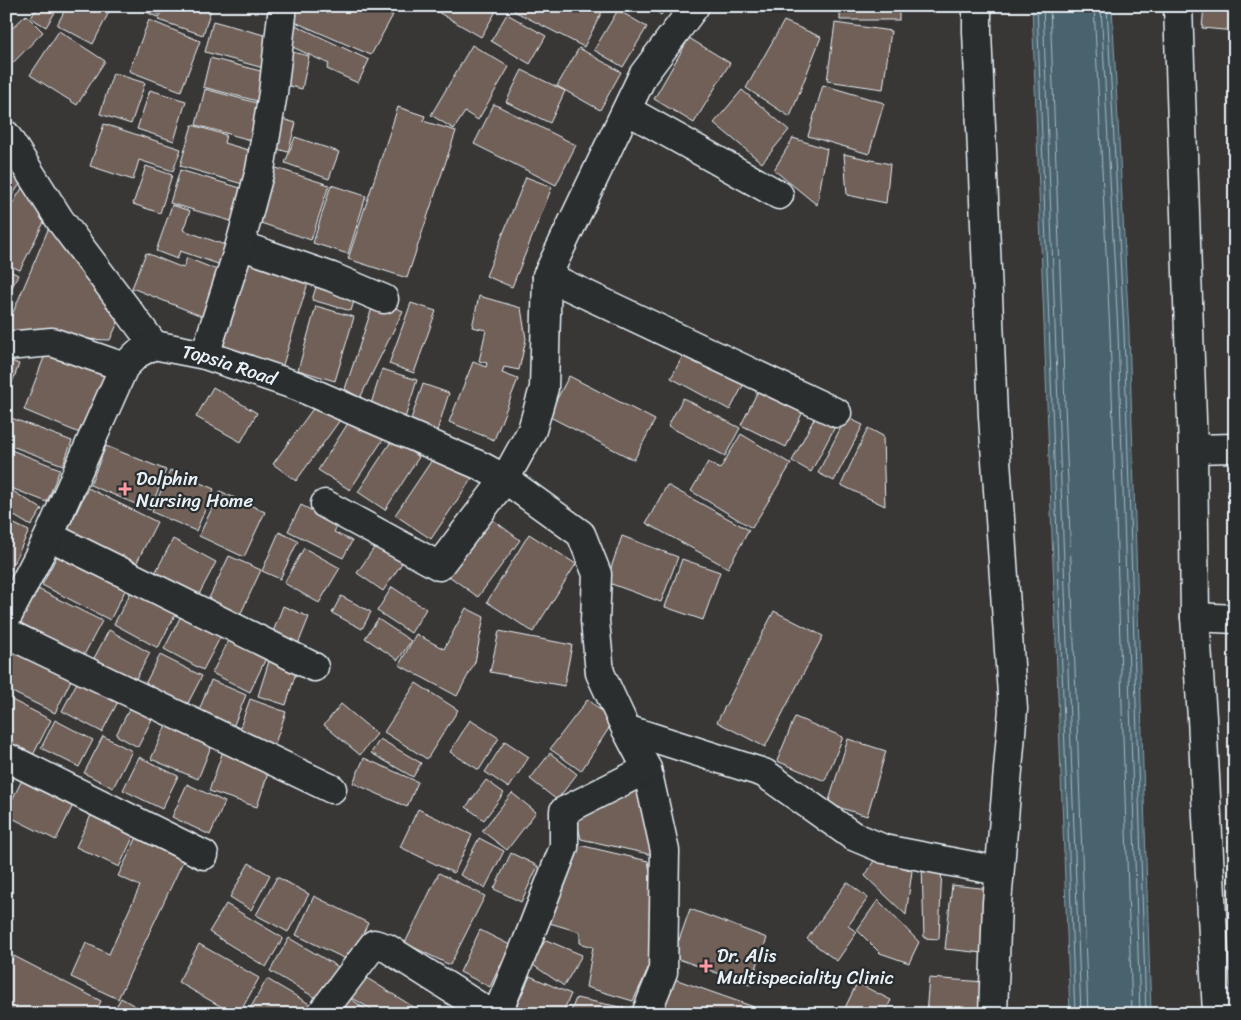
<svg xmlns="http://www.w3.org/2000/svg" width="1241" height="1020" font-family="Sriracha,sans-serif">
<rect width="100%" height="100%" fill="#383736"/>
<filter id="ink" filterUnits="userSpaceOnUse"><feTurbulence type="fractalNoise" baseFrequency=".02" numOctaves="2"/><feDisplacementMap in="SourceGraphic" scale="10" xChannelSelector="R" yChannelSelector="G"/><feConvolveMatrix kernelMatrix="1 2 1 2 8 2 1 2 1" color-interpolation-filters="sRGB"/></filter>
<g filter="url(#ink)">
<path fill="#4a636e" stroke="#899ca5" d="M1032 6H1112L1129 332 1151 1014H1070Z"/>
<g fill="none" stroke-linecap="round" stroke-linejoin="round">
<g stroke="#a9b8c1" stroke-width="1">
<path d="M1037 6 1075 1014"/>
<path d="M1043 6 1081 1014"/>
<path d="M1050 6 1088 1014"/>
<path d="M1094 6 1110 333 1132 1014"/>
<path d="M1101 6 1118 332 1140 1014"/>
<path d="M1107 6 1124 332 1146 1014"/>
</g>
</g>
<g fill="#716158" stroke="#e8f1f8">
<path d="M6 6H16L6 18Z"/>
<path d="M38 6H59L46 27 31 18Z"/>
<path d="M67 6H112L93 44 57 25Z"/>
<path d="M133 6H162L157 17Z"/>
<path d="M164 6H212L203 35 158 20Z"/>
<path d="M288 6H362L393 15 371 55 288 19Z"/>
<path d="M439 6H499L481 37 436 11Z"/>
<path d="M516 6H605L584 47 514 11Z"/>
<path d="M649 6H668L661 15Z"/>
<rect x="840" y="6" width="59" height="14"/>
<path d="M1204 6H1235V31L1202 28Z"/>
<path d="M618 10 647 27 623 67 594 50Z"/>
<path d="M507 14 546 36 530 64 491 41Z"/>
<path d="M26 15 43 32 6 70V34Z"/>
<path d="M149 20 200 41 181 91 129 71Z"/>
<path d="M213 21 275 38 267 69 205 52Z"/>
<path d="M784 21 821 37 790 117 746 88Z"/>
<path d="M291 23 369 60 358 83 327 69 329 64 282 42Z"/>
<path d="M835 23 891 31 883 89 827 81Z"/>
<path d="M59 31 105 61 77 105 30 75Z"/>
<path d="M689 38 730 63 694 123 654 99Z"/>
<path d="M472 45 509 67 478 120 465 112 454 129 431 115Z"/>
<path d="M579 48 621 72 600 110 557 86Z"/>
<path d="M284 50 309 56 302 89 277 83Z"/>
<path d="M210 58 272 74 265 103 203 87Z"/>
<path d="M522 70 565 91 550 123 506 102Z"/>
<path d="M113 73 145 83 131 124 100 114Z"/>
<path d="M823 85 884 103 869 154 808 136Z"/>
<path d="M205 89 268 106 258 142 196 125Z"/>
<path d="M150 90 186 101 174 141 137 129Z"/>
<path d="M742 90 789 130 762 163 714 123Z"/>
<path d="M494 104 576 145 556 185 474 144Z"/>
<path d="M398 107 425 116 423 121 456 131 407 278 348 259Z"/>
<path d="M279 118 296 123 288 152 270 147Z"/>
<path d="M104 124 181 149 173 171 139 160 133 180 90 166Z"/>
<path d="M192 125 226 135 224 143 255 152 246 185 180 166Z"/>
<path d="M295 137 339 152 329 179 285 163Z"/>
<path d="M793 138 827 149 817 205 774 170Z"/>
<path d="M6 145 24 178 6 205Z"/>
<path d="M844 154 890 164 886 203 847 195Z"/>
<path d="M267 165 329 185 311 240 249 219Z"/>
<path d="M146 166 172 175 160 213 133 204Z"/>
<path d="M180 170 244 189 234 222 170 203Z"/>
<path d="M526 177 552 187 512 287 486 276Z"/>
<path d="M27 180 48 214 20 270 6 264V214Z"/>
<path d="M331 185 366 196 348 254 313 243Z"/>
<path d="M172 205 190 211 183 230 228 246 221 265 180 251 177 259 156 251Z"/>
<path d="M50 225 119 320 110 340 6 336V329Z"/>
<path d="M146 253 183 268 187 258 222 272 204 317 132 288Z"/>
<path d="M252 254 311 273 282 368 222 350Z"/>
<path d="M6 269 18 275 6 300Z"/>
<path d="M318 281 357 291 351 311 312 300Z"/>
<path d="M479 296 521 308 526 339 519 370 504 367 502 373 518 379 494 440 449 422 473 362 486 367 487 363 479 361 486 330 472 327Z"/>
<path d="M375 299 403 311 360 398 345 389Z"/>
<path d="M411 303 436 311 414 373 389 364Z"/>
<path d="M316 306 354 317 335 381 298 370Z"/>
<path d="M688 346 747 378 730 410 671 378Z"/>
<path d="M48 347 107 370 82 434 24 410Z"/>
<path d="M6 359 19 364 6 400Z"/>
<path d="M382 369 417 380 405 418 370 407Z"/>
<path d="M569 376 655 420 634 460 548 416Z"/>
<path d="M764 379 808 401 786 447 741 425Z"/>
<path d="M423 384 449 393 437 431 410 422Z"/>
<path d="M213 387 257 413 241 442 196 417Z"/>
<path d="M683 398 740 428 725 456 668 426Z"/>
<path d="M317 403 340 420 296 481 273 464Z"/>
<path d="M817 413 837 423 811 472 792 461Z"/>
<path d="M6 416 72 441 63 465 6 444Z"/>
<path d="M352 417 384 438 350 490 318 470Z"/>
<path d="M846 417 863 425 834 481 818 473Z"/>
<path d="M868 428 883 436 885 506 841 485Z"/>
<path d="M741 434 791 464 752 528 691 491 708 462 720 469Z"/>
<path d="M392 440 419 457 385 510 358 492Z"/>
<path d="M106 446 166 470 150 510 90 485Z"/>
<path d="M6 448 60 469 47 502 6 486 7 480 6 479Z"/>
<path d="M436 454 472 478 431 539 395 515Z"/>
<path d="M170 470 214 489 196 531 152 512Z"/>
<path d="M667 485 749 530 728 568 646 523Z"/>
<path d="M6 487 42 509 31 526 6 511Z"/>
<path d="M88 488 157 522 135 566 67 532Z"/>
<path d="M220 491 265 512 244 557 199 536Z"/>
<path d="M301 505 338 524 334 532 352 541 343 558 288 531Z"/>
<path d="M484 513 520 540 478 597 442 571Z"/>
<path d="M6 520 29 531 9 572 6 571Z"/>
<path d="M279 532 298 541 280 579 262 571Z"/>
<path d="M529 534 576 564 533 632 487 602Z"/>
<path d="M622 536 678 557 661 602 606 582Z"/>
<path d="M173 539 216 562 196 600 153 577Z"/>
<path d="M378 542 404 560 383 591 357 573Z"/>
<path d="M61 548 129 583 110 620 42 585Z"/>
<path d="M304 548 340 568 319 603 284 583Z"/>
<path d="M229 556 261 570 235 626 203 611Z"/>
<path d="M682 559 720 572 703 620 665 607Z"/>
<path d="M134 586 178 609 158 648 114 624Z"/>
<path d="M392 587 426 609 411 633 377 611Z"/>
<path d="M36 588 102 621 84 655 19 622Z"/>
<path d="M341 596 371 612 362 629 332 613Z"/>
<path d="M283 606 309 617 297 647 271 637Z"/>
<path d="M466 608 484 617 475 662 457 696 399 665 416 634 444 649Z"/>
<path d="M774 611 823 636 765 747 717 722Z"/>
<path d="M182 614 222 634 203 670 164 649Z"/>
<path d="M378 619 411 641 398 660 365 638Z"/>
<path d="M109 630 150 653 133 684 92 662Z"/>
<path d="M499 631 572 645 564 686 490 672Z"/>
<path d="M231 636 268 654 250 692 212 673Z"/>
<path d="M9 648 72 678 55 713 6 689V655Z"/>
<path d="M160 655 202 676 185 709 143 688Z"/>
<path d="M270 658 298 666 286 705 258 696Z"/>
<path d="M82 673 122 694 102 732 62 711Z"/>
<path d="M211 680 246 695 231 732 196 718Z"/>
<path d="M416 683 458 710 427 759 384 732Z"/>
<path d="M6 697 51 720 30 761 6 749Z"/>
<path d="M250 699 286 712 272 752 236 739Z"/>
<path d="M588 699 613 722 581 771 550 749Z"/>
<path d="M133 702 155 713 138 747 116 735Z"/>
<path d="M341 704 377 734 360 755 324 725Z"/>
<path d="M795 717 843 737 825 781 777 761Z"/>
<path d="M55 720 93 740 79 767 41 748Z"/>
<path d="M470 720 499 738 479 770 450 752Z"/>
<path d="M166 725 212 744 198 779 151 759Z"/>
<path d="M103 736 132 751 113 788 84 773Z"/>
<path d="M380 739 421 763 413 777 371 753Z"/>
<path d="M848 739 886 751 867 816 828 804Z"/>
<path d="M505 741 529 757 509 788 485 772Z"/>
<path d="M223 751 270 767 257 807 209 791Z"/>
<path d="M550 753 577 774 557 800 530 779Z"/>
<path d="M139 757 178 776 162 809 123 790Z"/>
<path d="M364 758 418 782 407 807 353 783Z"/>
<path d="M24 776 75 801 56 840 6 815V812Z"/>
<path d="M634 779 653 855 581 839 575 814Z"/>
<path d="M486 780 504 793 484 820 466 807Z"/>
<path d="M187 784 225 802 210 835 172 817Z"/>
<path d="M512 793 536 812 507 850 482 831Z"/>
<path d="M94 809 137 829 119 867 76 847Z"/>
<path d="M418 809 472 835 454 873 400 847Z"/>
<path d="M139 833 186 855 118 999 71 977 86 943 109 954 140 886 118 876Z"/>
<path d="M479 838 504 851 485 888 460 875Z"/>
<path d="M579 845 648 861 657 910 653 952 646 974 633 1001 586 987 593 947 580 943V932L546 922Z"/>
<path d="M511 853 538 866 521 902 494 889Z"/>
<path d="M876 857 912 871 906 915 865 876Z"/>
<path d="M249 863 270 875 251 910 230 897Z"/>
<path d="M922 864 942 865 939 939 924 938Z"/>
<path d="M439 873 485 896 450 965 405 943Z"/>
<path d="M277 877 309 894 288 932 256 915Z"/>
<path d="M847 882 868 898 848 926 857 932 837 961 807 939Z"/>
<path d="M952 885 990 889 983 953 945 949Z"/>
<path d="M314 896 368 923 350 961 296 935Z"/>
<path d="M878 900 919 942 909 963 880 953 857 930Z"/>
<path d="M226 904 283 938 266 967 209 932Z"/>
<path d="M690 909 767 938 750 985 673 957Z"/>
<path d="M480 930 510 945 490 987 460 972Z"/>
<path d="M289 938 340 968 321 1001 270 971Z"/>
<path d="M546 940 582 955 564 986 530 963Z"/>
<path d="M199 944 259 978 239 1014H234L178 982Z"/>
<path d="M14 956 101 1001 95 1014H19L6 1007V971Z"/>
<path d="M357 972 425 1014H379L344 993Z"/>
<path d="M530 976 571 994 562 1014H513Z"/>
<path d="M669 977 754 1007 751 1014H656Z"/>
<path d="M929 978 985 982 983 1014H926Z"/>
<path d="M267 979 313 1006 305 1014H247Z"/>
<path d="M857 983 891 1000 884 1014H842Z"/>
<path d="M347 996 372 1014H333Z"/>
<path d="M121 998 149 1014H112Z"/>
<path d="M576 998 625 1008 623 1014H570Z"/>
</g>
<g fill="none" stroke-linecap="round" stroke-linejoin="round">
<defs>
<g id="minor">
<path d="M977 6V31L993 416 1013 709 997 903 993 1014"/>
<path d="M1178 6 1193 449 1195 617 1202 718 1217 1014"/>
<path d="M627 110 779 195"/>
<path d="M6 135 60 220 154 345"/>
<path d="M240 245 332 277 384 299"/>
<path d="M547 276 837 413"/>
<path d="M6 346 52 342 124 367"/>
<path d="M205 355 240 245 260 170 273 93 282 15"/>
<path d="M1193 449 1235 448"/>
<path d="M325 504 439 566 505 479 532 430 544 388 547 276 643 75 695 6"/>
<path d="M49 536 314 667"/>
<path d="M1195 617 1235 619"/>
<path id="s1" d="M6 619 49 536 124 367 137 354 154 345 205 355 297 386 481 466 505 479 581 534 597 574 595 621 600 673 626 729 647 769 665 851 663 972 646 1014"/>
<path d="M6 633 332 789"/>
<path d="M626 729 764 773 853 836 884 849 999 871"/>
<path d="M6 757 204 855"/>
<path d="M321 1014 374 944 387 948 491 1014"/>
<path d="M497 1014 527 942 564 847V811L647 769"/>
</g>
</defs>
<use href="#minor" stroke="#e8f1f8" stroke-width="31"/>
<use href="#minor" stroke="#2a2d2e" stroke-width="28"/>
</g>
</g>
<g fill="#ff9aa2" stroke="#2a2d2e" stroke-width="2">
<path d="M122.5 481.5h5v5h5v5h-5v5h-5v-5h-5v-5h5z"/>
<path d="M703.5 958.5h5v5h5v5h-5v5h-5v-5h-5v-5h5z"/>
</g>
<g text-anchor="middle" stroke-width="4.5" stroke-linejoin="round" paint-order="stroke">
<g font-size="19" fill="#e8f1f8" stroke="#2a2d2e">
<text dy="7" stroke="none"><textPath href="#s1" startOffset="394">Topsia Road</textPath></text>
</g>
<g font-size="19" fill="#e8f1f8" stroke="#2a2d2e" text-anchor="start">
<text x="136" y="485">Dolphin<tspan x="136" dy="22">Nursing Home</tspan></text>
<text x="717" y="962">Dr. Alis<tspan x="717" dy="22">Multispeciality Clinic</tspan></text>
</g>
</g>
<rect width="1241" height="1020" fill="none" stroke="#2a2d2e" stroke-width="25"/>
<rect x="12" y="12" width="1216" height="995" fill="none" stroke="#e8f1f8" stroke-width="2" filter="url(#ink)"/>
</svg>
